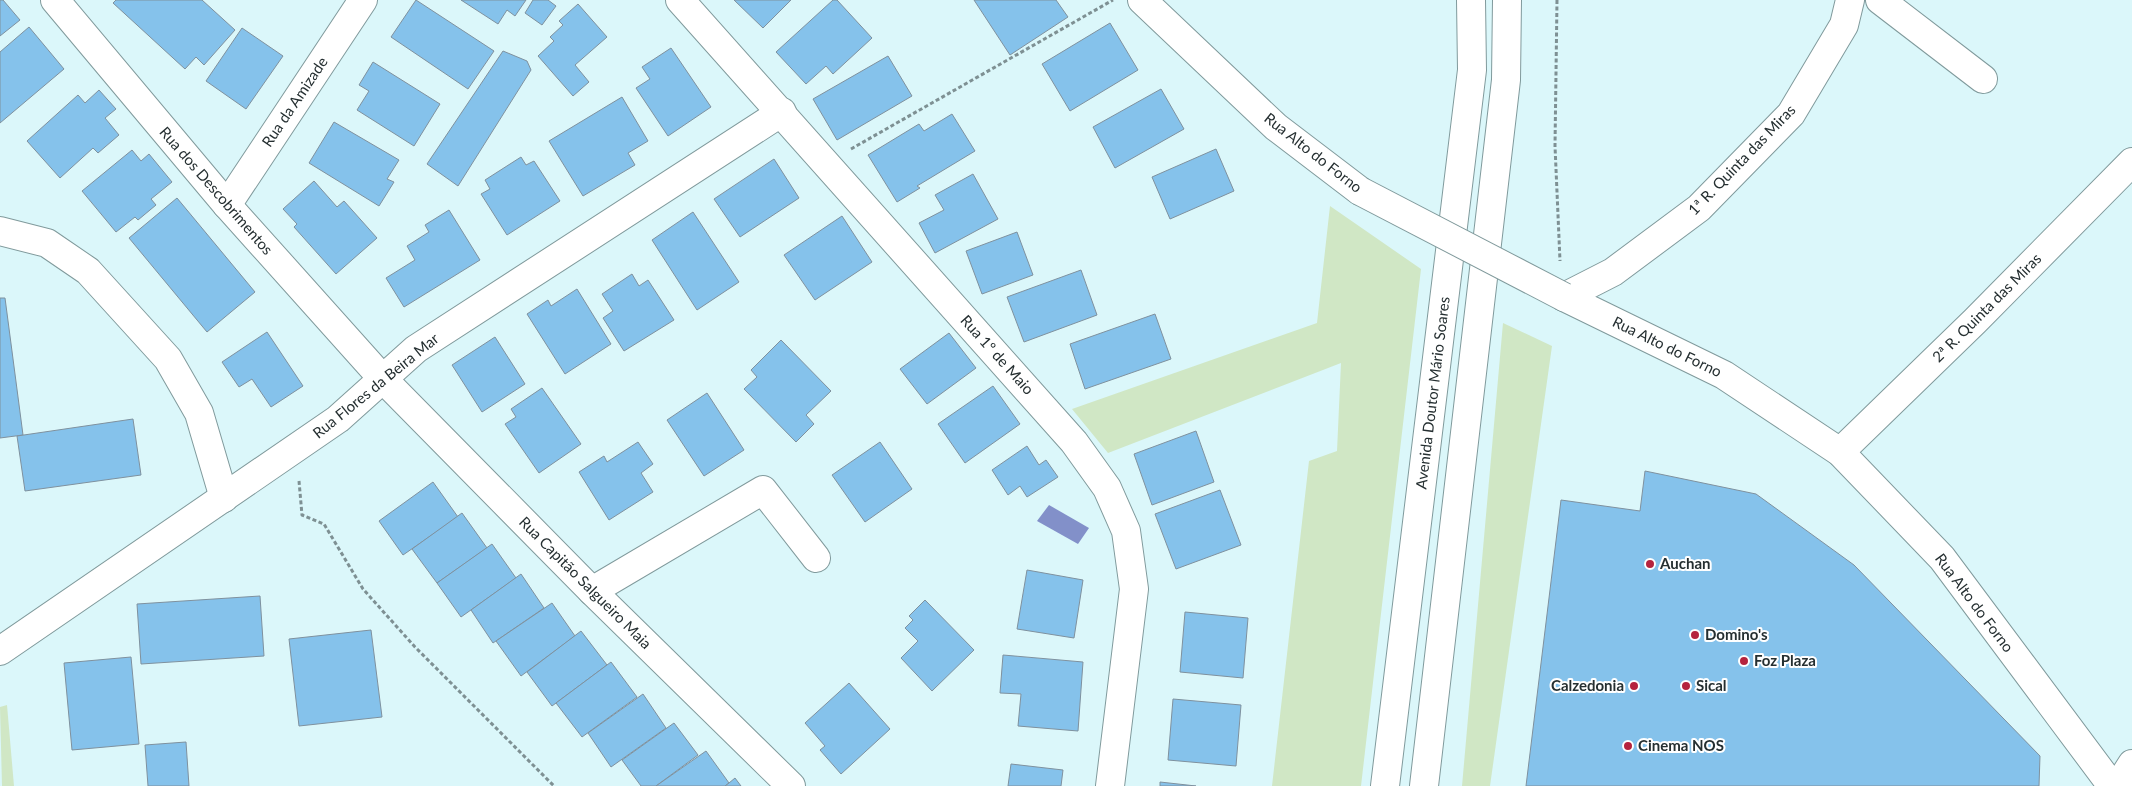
<svg xmlns="http://www.w3.org/2000/svg" width="2132" height="786" font-family="Lato,sans-serif">
<rect width="100%" height="100%" fill="#dbf7fa"/>
<g fill="#d0e7c5">
<path d="M1330 206 1421 269 1361 786H1272L1309 461 1337 451 1341 363 1108 453 1072 409 1317 323Z"/>
<path d="M1503 323 1552 346 1490 786H1462Z"/>
<path d="M7 705 14 786H2L0 707Z"/>
</g>
<path fill="#8290c9" d="M1049 505 1089 528 1078 544 1037 521Z"/>
<g fill="#85c2eb" stroke="#7f919e">
<path d="M0 0H3L20 20 0 36Z"/>
<path d="M116 0H202L235 30 204 65 196 57 185 69 113 3Z"/>
<path d="M416 0 494 51 468 89 391 37Z"/>
<path d="M461 0H526L515 16 507 10 498 24Z"/>
<path d="M533 0H548L556 6 542 25 525 13Z"/>
<path d="M734 0H791L763 28Z"/>
<path d="M833 0H837L872 38 833 74 826 66 806 84 776 52Z"/>
<path d="M974 0H1056L1068 17 1010 55Z"/>
<path d="M578 4 607 37 575 65 589 82 573 96 538 56 554 41 550 37 563 25 559 21Z"/>
<path d="M1110 23 1138 70 1070 111 1042 64Z"/>
<path d="M29 27 64 69 0 123V52Z"/>
<path d="M242 28 283 56 246 109 206 81Z"/>
<path d="M671 48 711 107 668 136 636 88 650 79 642 67Z"/>
<path d="M503 51 527 61 531 70 458 186 427 164Z"/>
<path d="M888 56 912 96 837 140 813 99Z"/>
<path d="M373 62 440 104 414 146 357 110 369 91 359 85Z"/>
<path d="M1161 89 1184 129 1115 168 1093 127Z"/>
<path d="M99 90 116 109 105 118 119 135 98 153 93 148 60 178 27 141 78 95 85 103Z"/>
<path d="M622 97 648 141 628 153 635 165 583 196 549 141Z"/>
<path d="M952 114 975 151 917 186 920 188 897 202 868 155 919 124 924 131Z"/>
<path d="M334 122 399 160 387 179 394 182 379 206 309 163Z"/>
<path d="M1216 149 1234 191 1170 219 1152 177Z"/>
<path d="M132 150 141 161 149 154 172 182 151 199 156 205 138 220 135 217 116 232 82 191Z"/>
<path d="M521 157 526 165 534 161 560 201 507 235 481 194 490 189 485 180Z"/>
<path d="M774 159 799 198 740 237 714 199Z"/>
<path d="M973 174 998 219 935 253 919 223 944 210 935 195Z"/>
<path d="M314 181 337 207 344 201 377 238 336 274 294 227 297 224 283 209Z"/>
<path d="M177 198 255 292 207 332 129 238Z"/>
<path d="M449 210 480 260 404 307 386 278 415 260 407 246 429 232 425 225Z"/>
<path d="M693 212 739 282 697 310 652 240Z"/>
<path d="M842 216 872 262 815 300 784 255Z"/>
<path d="M1017 232 1033 275 982 294 966 251Z"/>
<path d="M1081 270 1097 315 1024 342 1007 297Z"/>
<path d="M632 274 639 286 648 280 674 320 624 351 603 318 613 311 602 294Z"/>
<path d="M577 289 611 344 565 374 527 314 548 300 551 306Z"/>
<path d="M0 298H5L23 435 0 438Z"/>
<path d="M1155 314 1171 359 1085 389 1070 344Z"/>
<path d="M267 332 303 386 271 407 252 379 239 387 222 362Z"/>
<path d="M949 333 976 368 927 404 900 369Z"/>
<path d="M495 337 525 384 482 412 452 365Z"/>
<path d="M781 340 831 391 806 415 814 424 796 442 744 389 757 377 751 370Z"/>
<path d="M993 386 1020 424 965 463 938 424Z"/>
<path d="M542 388 581 444 539 473 505 424 516 417 511 409Z"/>
<path d="M707 393 744 450 704 476 667 420Z"/>
<path d="M133 419 141 475 25 491 17 436Z"/>
<path d="M1196 431 1214 482 1152 505 1134 454Z"/>
<path d="M638 442 653 464 641 473 653 492 609 520 579 472 604 456 607 462Z"/>
<path d="M880 442 912 489 865 522 832 475Z"/>
<path d="M1027 446 1039 465 1046 460 1058 477 1027 497 1020 486 1008 495 992 470Z"/>
<path d="M1645 471 1756 494 1854 565 2040 756 2039 786H1526L1561 500 1640 511Z"/>
<path d="M433 482 458 517 403 555 379 521Z"/>
<path d="M1220 490 1241 545 1176 569 1155 514Z"/>
<path d="M462 513 487 548 437 583 412 549Z"/>
<path d="M492 544 516 578 461 617 437 583Z"/>
<path d="M1027 570 1083 580 1074 638 1017 629Z"/>
<path d="M521 574 544 608 493 643 471 610Z"/>
<path d="M260 596 264 656 141 664 137 604Z"/>
<path d="M925 600 974 650 932 691 901 658 918 641 905 628 913 620 909 616Z"/>
<path d="M552 603 575 636 521 676 496 641Z"/>
<path d="M1185 612 1248 618 1243 678 1180 672Z"/>
<path d="M371 630 382 717 299 726 289 639Z"/>
<path d="M581 631 607 665 552 706 527 672Z"/>
<path d="M1003 655 1083 662 1078 731 1018 726 1021 694 1000 693Z"/>
<path d="M131 657 139 744 72 750 64 663Z"/>
<path d="M611 662 637 697 582 737 556 703Z"/>
<path d="M849 683 890 729 841 774 820 750 825 746 805 723Z"/>
<path d="M643 694 666 728 611 767 588 733Z"/>
<path d="M1173 699 1241 705 1236 766 1168 760Z"/>
<path d="M674 723 698 755 656 786H641L622 760Z"/>
<path d="M186 742 189 786H148L145 745Z"/>
<path d="M706 751 729 783 725 786H656Z"/>
<path d="M1011 764 1063 770 1061 786H1008Z"/>
<path d="M735 778 741 786H725L729 783Z"/>
<path d="M1160 782 1196 786H1160Z"/>
</g>
<g fill="none" stroke-linecap="round" stroke-linejoin="round">
<defs>
<g id="street">
<path d="M55 0 227 205 382 378 592 591 791 786"/>
<path d="M680 0 1074 442 1107 488 1126 531 1134 589 1110 786"/>
<path d="M1142 0 1276 127 1360 191"/>
<path d="M1880 0 1983 79"/>
<path d="M227 205 363 0"/>
<path d="M0 231 47 243 88 271 168 359 199 413 224 498"/>
<path d="M1564 297 1724 375 1840 452 1942 558 2112 786"/>
<path d="M1564 297 1613 272 1699 208 1791 114 1844 25 1850 0"/>
<path d="M1840 452 1975 321 2132 162"/>
<path d="M592 591 763 490 816 558"/>
<path d="M0 651 338 419 416 349 782 112"/>
<path d="M2118 786 2132 764"/>
</g>
<g id="secondary">
<path d="M1385 786 1472 70 1471 0"/>
<path d="M1424 786 1506 80 1507 0"/>
</g>
</defs>
<use href="#street" stroke="#809a9c" stroke-width="30"/>
<use href="#secondary" stroke="#809a9c" stroke-width="30"/>
<g stroke="#7e9093" stroke-width="3" stroke-dasharray="4 2.5" stroke-linecap="butt">
<path d="M1557 0 1555 146 1560 261"/>
<path d="M851 149 1113 0"/>
<path d="M299 481 302 515 324 524 363 589 415 647 554 786"/>
</g>
<use href="#street" stroke="#fff" stroke-width="28"/>
<use href="#secondary" stroke="#fff" stroke-width="28"/>
<defs>
<path id="street-bridge" d="M1360 191 1564 297"/>
</defs>
<use href="#street-bridge" stroke="#809a9c" stroke-width="30" stroke-linecap="butt"/>
<use href="#street-bridge" stroke="#fff" stroke-width="28"/>
</g>
<g fill="#b5233e" stroke="#fff" stroke-width="2">
<circle cx="1650" cy="564" r="5"/>
<circle cx="1695" cy="635" r="5"/>
<circle cx="1744" cy="661" r="5"/>
<circle cx="1634" cy="686" r="5"/>
<circle cx="1686" cy="686" r="5"/>
<circle cx="1628" cy="746" r="5"/>
</g>
<g text-anchor="middle" stroke-width="4" stroke-linejoin="round" paint-order="stroke">
<g font-size="15" fill="#252f31" stroke="#fff">
<text transform="translate(295 102) rotate(-56)" y="5">Rua da Amizade</text>
<text transform="translate(1313 153) rotate(38)" y="5">Rua Alto do Forno</text>
<text transform="translate(1742 160) rotate(-46)" y="5">1ª R. Quinta das Miras</text>
<text transform="translate(216 191) rotate(49)" y="5">Rua dos Descobrimentos</text>
<text transform="translate(1987 308) rotate(-45)" y="5">2ª R. Quinta das Miras</text>
<text transform="translate(1667 347) rotate(26)" y="5">Rua Alto do Forno</text>
<text transform="translate(997 355) rotate(48)" y="5">Rua 1º de Maio</text>
<text transform="translate(376 386) rotate(-39)" y="5">Rua Flores da Beira Mar</text>
<text transform="translate(1433 393) rotate(-83)" y="5">Avenida Doutor Mário Soares</text>
<text transform="translate(585 583) rotate(45)" y="5">Rua Capitão Salgueiro Maia</text>
<text transform="translate(1974 603) rotate(53)" y="5">Rua Alto do Forno</text>
</g>
<g font-size="15" font-weight="bold" fill="#252f31" stroke="#fff" text-anchor="start">
<text x="1660" y="569">Auchan</text>
<text x="1705" y="640">Domino's</text>
<text x="1754" y="666">Foz Plaza</text>
<text x="1624" y="691" text-anchor="end">Calzedonia</text>
<text x="1696" y="691">Sical</text>
<text x="1638" y="751">Cinema NOS</text>
</g>
</g>
</svg>
